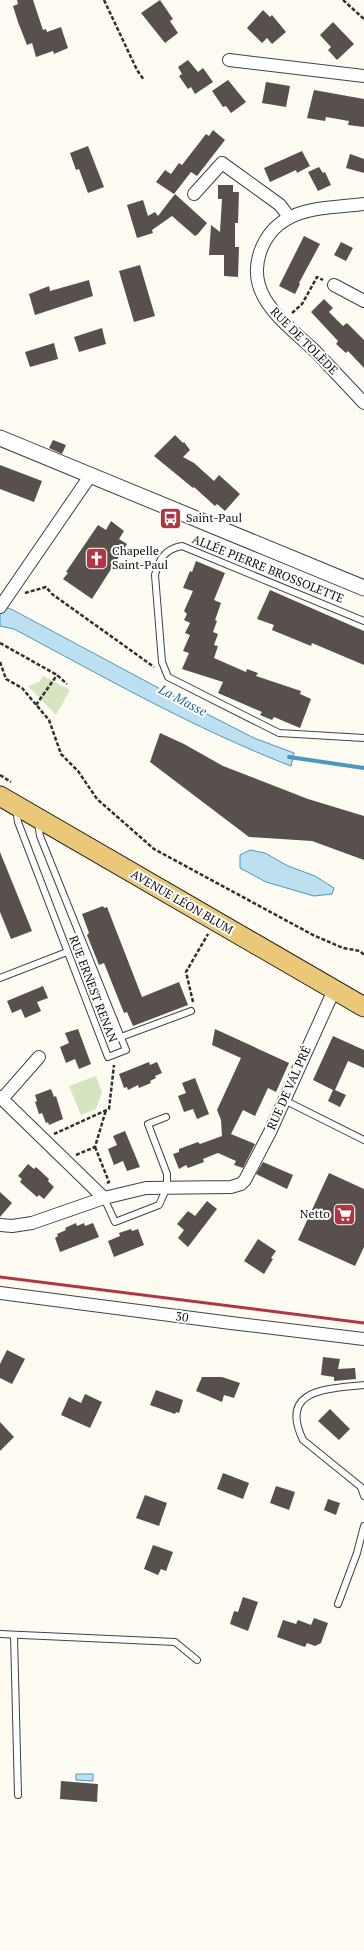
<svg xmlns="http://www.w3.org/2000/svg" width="364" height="1951" font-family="'PT Serif',serif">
<rect width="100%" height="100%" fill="#fefbf3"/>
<g fill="#d5e5bf">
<path d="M43 676 70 690 56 715 28 686 39 682Z"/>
<path d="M96 1076 102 1092 96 1109 81 1115 69 1086Z"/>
</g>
<g fill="#bde0f0" stroke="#4b97bf">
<path d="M0 605 13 610 207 714 254 738 294 753 291 766C195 729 104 677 14 629L0 626Z"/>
<path d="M250 850 265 853 288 866 315 876 334 888 332 894 314 896 266 882 240 868V855Z"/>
<path d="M76 1774H93V1781L76 1780Z"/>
</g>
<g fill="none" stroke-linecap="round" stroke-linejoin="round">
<path stroke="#4b97bf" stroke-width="4" d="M289 757 364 768"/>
</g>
<g fill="#57504d">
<path d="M17 0H33L43 30 46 29 47 32 61 27 68 48 54 54 53 51 36 57 32 43 27 45 18 22 13 6 18 4Z"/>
<path d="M160 0 173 19 170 21 178 33 165 43 141 13Z"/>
<path d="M263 10 270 17 272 15 286 32 272 44 267 38 262 43 247 28Z"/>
<path d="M333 22 354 44 337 60 328 50 331 47 320 35Z"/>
<path d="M188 60 198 72 203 68 213 82 195 94 191 87 188 89 179 76 182 74 178 67Z"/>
<path d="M228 80 246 102 231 113 226 106 223 107 212 91Z"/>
<path d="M266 82 290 86 286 107 262 103Z"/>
<path d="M314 90 364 99V127L348 125 349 121 326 117 325 121 307 118Z"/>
<path d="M213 130 225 140 197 176 191 172 174 194 156 182 165 170 171 174 179 163 182 165 206 134 209 136Z"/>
<path d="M88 146 104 187 88 193 79 169 76 170 70 153Z"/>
<path d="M302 151 310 166 297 173 296 170 270 182 264 168Z"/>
<path d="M350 154 364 159V173L346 168Z"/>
<path d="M319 167 323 173 325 172 331 185 318 191 308 172Z"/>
<path d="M218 185H233V192H239L238 223H235V247H239L238 277 224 276V255H209L211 225 220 232 222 199H218Z"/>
<path d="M175 194 207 223 198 234 195 236 172 216 152 230 153 233 137 238 127 205 143 200 148 216 155 212 158 216Z"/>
<path d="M304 236 320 244 299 283 300 284 295 294 279 286Z"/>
<path d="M341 242 353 248 346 261 334 255Z"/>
<path d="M140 265 155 316 134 322 119 271Z"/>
<path d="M89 280 93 296 35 315 29 294 49 286 50 291Z"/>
<path d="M324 299 333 308 329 312 343 326 347 323 364 340V368L348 351 346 353 336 344 338 341 311 312Z"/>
<path d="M102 328 106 344 79 352 74 337Z"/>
<path d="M54 343 58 359 30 367 25 352Z"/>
<path d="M175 435 183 443 184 442 190 450 183 457 194 463 214 481 219 475 240 494 225 511 217 504 215 506 194 487 193 488 154 456Z"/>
<path d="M53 440 66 445 62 454 49 448Z"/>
<path d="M0 465 42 481 34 502 0 489Z"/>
<path d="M111 521 124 531 119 539 127 544 92 599 63 579 68 573 66 572 98 525 106 530Z"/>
<path d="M196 561 225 573 214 600 221 603 215 620 217 621 213 632 218 634 214 645 218 646 214 658 246 672 247 669 258 673 256 676 301 691 300 694 311 699 300 728 274 717 272 720 260 715 262 712 218 693 223 682 182 669 189 653 183 651 190 635 185 633 190 623 184 620 187 614 184 611 193 591 183 588 190 571 192 572Z"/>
<path d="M270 590 364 631V665L312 643 311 646 272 630 274 625 257 619Z"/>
<path d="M160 733 184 744 223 766 308 799 364 816V860L312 841 249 837 150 762Z"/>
<path d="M0 852 32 931 11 939 0 912Z"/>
<path d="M103 906 104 908 107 907 142 997 179 982 188 1005 133 1026 127 1012 124 1013 104 963 99 965 87 935 89 933 82 914Z"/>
<path d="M43 986 48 998 37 1002 41 1011 25 1018 21 1009 12 1013 7 1001Z"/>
<path d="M78 1029 91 1064 79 1069 75 1059 66 1063 60 1047 69 1043 65 1033Z"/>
<path d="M215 1029 289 1063 276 1092 268 1088 255 1116 243 1110 231 1134 255 1144 243 1168 234 1165 236 1161 218 1153 203 1159 204 1162 188 1168 186 1165 179 1169 173 1154 179 1152V1149L198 1142 200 1144 222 1136 221 1120 217 1110 241 1058 212 1045Z"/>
<path d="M333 1036 364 1050V1068L348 1061 335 1090 346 1095 340 1107 328 1101 333 1090 313 1080Z"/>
<path d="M149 1062 150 1065 157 1062 162 1073 155 1076 156 1078 150 1081 151 1083 139 1088 138 1085 128 1090 127 1087 124 1088 119 1074Z"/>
<path d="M195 1078 209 1114 197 1119 193 1109 184 1112 178 1096 186 1093 182 1083Z"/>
<path d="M51 1089 54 1097 56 1096 63 1119 49 1125 48 1122 46 1123 42 1113 39 1114 35 1102 37 1101 35 1095Z"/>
<path d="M125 1131 140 1167 127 1171 123 1161 114 1165 108 1149 117 1145 113 1136Z"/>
<path d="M263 1162 293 1175 287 1189 256 1174Z"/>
<path d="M28 1164 34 1169 36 1167 49 1179 48 1181 54 1187 44 1199 39 1195 37 1197 20 1182 22 1179 18 1176Z"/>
<path d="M329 1173 364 1189V1247L355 1266 298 1240Z"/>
<path d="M0 1192 12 1203 0 1217Z"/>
<path d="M207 1201 217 1209 188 1247 178 1238 184 1230 177 1224 188 1211 195 1216Z"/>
<path d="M76 1223 77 1226 84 1223 85 1226 93 1223 99 1237 60 1252 55 1238 58 1236 57 1234 66 1230 65 1228Z"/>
<path d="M131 1229 132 1231 138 1229 144 1245 114 1257 108 1241 120 1236 119 1233Z"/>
<path d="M258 1239 276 1251 271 1258 273 1259 264 1274 244 1261Z"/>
<path d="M7 1350 25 1359 12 1384 0 1378V1364Z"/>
<path d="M323 1357 340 1359 338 1369 355 1368 356 1379 334 1381V1377L321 1375Z"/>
<path d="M202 1377H222L240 1383 234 1398 224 1395 222 1402 196 1391Z"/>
<path d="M156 1390 183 1400 179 1413 176 1412 175 1414 150 1405Z"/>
<path d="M85 1394 102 1402 90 1428 61 1415 69 1397 81 1403Z"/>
<path d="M330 1409 350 1429 339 1440 318 1421Z"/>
<path d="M0 1422 14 1437 0 1451Z"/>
<path d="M223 1473 249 1483 243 1499 217 1489Z"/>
<path d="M276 1486 295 1492 289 1510 270 1503Z"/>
<path d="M145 1495 167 1503 159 1526 136 1518Z"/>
<path d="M328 1499 340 1503 336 1515 324 1510Z"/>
<path d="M153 1545 173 1552 166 1571 161 1569 158 1575 144 1569Z"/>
<path d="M243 1597 258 1602 248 1631 230 1624 234 1611 238 1612Z"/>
<path d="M314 1618 328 1623 321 1643 315 1646 307 1643 305 1647 299 1645 277 1637 283 1620 296 1624 298 1620 311 1625Z"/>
<path d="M61 1781 98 1784 97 1802 60 1799Z"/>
</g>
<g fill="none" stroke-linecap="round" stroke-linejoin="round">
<defs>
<g id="service">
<path d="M364 621 182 546C165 549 159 559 155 575L162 662 168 677 279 733 364 738"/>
<path d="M16 809 18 822 108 1057 126 1050 40 836 38 823"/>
<path d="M0 978 67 952"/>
<path d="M121 1037 191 1011"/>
<path d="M284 1100 364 1140"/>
<path d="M104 1198 115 1222 159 1205 167 1187V1174L148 1124 166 1117"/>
<path d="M364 1385C329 1389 278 1388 303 1440L361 1487 364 1496"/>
<path d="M338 1604 357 1553 364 1526"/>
<path d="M0 1634 175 1642 197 1660"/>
<path d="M14 1635 18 1795"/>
</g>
<g id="minor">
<path d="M229 60 364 76"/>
<path d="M194 194 222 163 280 205 289 217"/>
<path d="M364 204C344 207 323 206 304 212 286 217 271 228 263 245 240 294 286 323 316 352 332 369 348 386 364 403"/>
<path d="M334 285 364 301"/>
<path d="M0 607 90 476"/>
<path d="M0 1097 104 1198"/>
<path d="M2 1099 39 1057"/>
<path d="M0 1225 12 1226 32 1223 104 1198 146 1188 231 1187 241 1184 245 1180 270 1132 334 990"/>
<path d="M0 1293 231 1323 364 1339"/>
</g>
<path id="tertiary" d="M0 438 364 588"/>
<path id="primary" d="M0 796 364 1007"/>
</defs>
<use href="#service" stroke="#424242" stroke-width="8"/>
<use href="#minor" stroke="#424242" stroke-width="14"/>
<use href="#tertiary" stroke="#424242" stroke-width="17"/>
<use href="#primary" stroke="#202020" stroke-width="21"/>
<g stroke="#313131" stroke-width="2.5" stroke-dasharray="4 2" stroke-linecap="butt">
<path d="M104 0 137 70 144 80"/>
<path d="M343 0 364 19"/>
<path d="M292 313 302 304 317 277 323 280"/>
<path d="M25 593 46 587 52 594 154 667"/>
<path d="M0 643 57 675 67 684"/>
<path d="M0 662 6 679 22 688 49 720 61 754 78 771 97 799 154 849 313 935 343 948 360 951 364 955"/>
<path d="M36 705 57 675"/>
<path d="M0 775 11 782"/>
<path d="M193 1002 186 972 208 934"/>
<path d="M54 1134 109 1109 114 1065"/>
<path d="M95 1147 109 1182 105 1184"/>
<path d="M76 1155 95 1147 106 1110"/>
</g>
<use href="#service" stroke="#fff" stroke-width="6"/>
<use href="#minor" stroke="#fff" stroke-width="12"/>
<use href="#tertiary" stroke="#fff" stroke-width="15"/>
<use href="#primary" stroke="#eac877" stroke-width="19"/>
<path stroke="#b13642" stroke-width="3" d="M0 1277 364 1323"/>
</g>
<defs>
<symbol id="bus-square" viewBox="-11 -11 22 22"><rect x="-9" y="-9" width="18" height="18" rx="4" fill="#b13642" stroke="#fff"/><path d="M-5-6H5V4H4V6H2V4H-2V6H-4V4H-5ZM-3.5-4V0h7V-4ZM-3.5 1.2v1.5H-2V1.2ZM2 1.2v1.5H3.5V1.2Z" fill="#fff"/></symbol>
<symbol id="church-square" viewBox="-11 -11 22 22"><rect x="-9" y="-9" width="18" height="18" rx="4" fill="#b13642" stroke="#fff"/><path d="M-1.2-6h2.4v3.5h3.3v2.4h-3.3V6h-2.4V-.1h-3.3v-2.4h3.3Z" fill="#fff"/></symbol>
<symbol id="supermarket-square" viewBox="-11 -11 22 22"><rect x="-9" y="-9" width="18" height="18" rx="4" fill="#b13642" stroke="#fff"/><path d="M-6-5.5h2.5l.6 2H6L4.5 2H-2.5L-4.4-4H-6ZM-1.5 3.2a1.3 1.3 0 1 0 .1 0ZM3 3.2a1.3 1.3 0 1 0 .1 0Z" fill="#fff"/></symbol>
</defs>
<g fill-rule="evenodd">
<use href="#bus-square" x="158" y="506" width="25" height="25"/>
<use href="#church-square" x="84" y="546" width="25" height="25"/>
<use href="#supermarket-square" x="332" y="1202" width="25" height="25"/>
</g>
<g text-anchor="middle" stroke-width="4" stroke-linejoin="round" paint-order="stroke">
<g font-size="12" fill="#0f0f0f" stroke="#fff">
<text transform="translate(304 341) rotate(45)" y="4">RUE DE TOLÈDE</text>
<text transform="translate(268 569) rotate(22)" y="4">ALLÉE PIERRE BROSSOLETTE</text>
<text transform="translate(182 902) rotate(30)" y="4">AVENUE LÉON BLUM</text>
<text transform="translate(93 989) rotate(69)" y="4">RUE ERNEST RENAN</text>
<text transform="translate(289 1088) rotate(-66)" y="4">RUE DE VAL PRÉ</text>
<text transform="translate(182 1317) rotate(8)" y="4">30</text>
</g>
<g font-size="12" fill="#0f0f0f" stroke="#fff" text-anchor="start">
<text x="186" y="522">Saint-Paul</text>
<text x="112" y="555">Chapelle<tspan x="112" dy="14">Saint-Paul</tspan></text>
<text x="330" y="1218" text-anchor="end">Netto</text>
</g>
<g font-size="13" font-style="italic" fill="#256a94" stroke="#fff">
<text transform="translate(183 700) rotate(28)" y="5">La Masse</text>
</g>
</g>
</svg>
